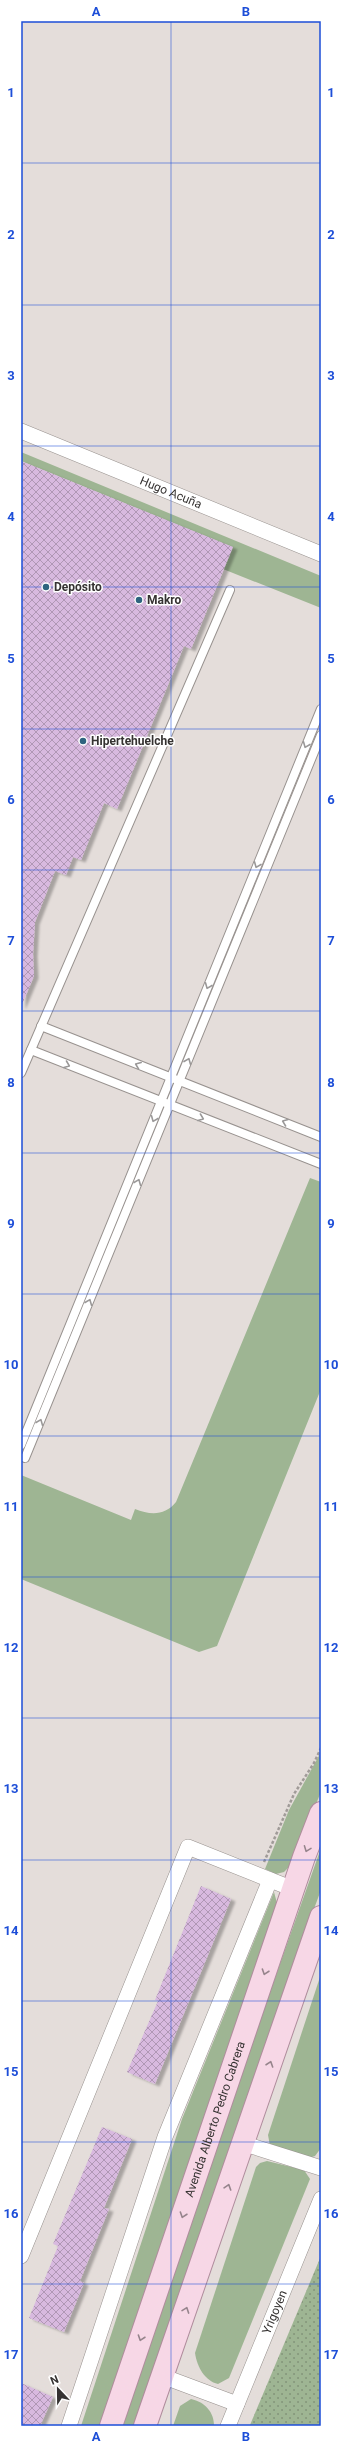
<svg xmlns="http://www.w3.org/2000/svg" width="342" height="2447" font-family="Roboto,sans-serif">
<defs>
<pattern id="park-dots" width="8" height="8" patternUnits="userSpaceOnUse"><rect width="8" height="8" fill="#9eb593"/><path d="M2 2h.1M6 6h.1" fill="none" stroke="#829479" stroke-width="1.8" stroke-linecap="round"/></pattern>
<pattern id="building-cross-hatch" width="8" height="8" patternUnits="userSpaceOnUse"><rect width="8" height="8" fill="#d8b9df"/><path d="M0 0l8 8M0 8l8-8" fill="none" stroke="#b097b5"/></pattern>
<filter id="shadow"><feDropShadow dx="4.5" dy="2.5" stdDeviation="1" flood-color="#0004"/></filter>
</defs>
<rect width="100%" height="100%" fill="#e4ddda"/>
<g fill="#9eb593">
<path d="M21 452 321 576V608L223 569 232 547 21 461Z"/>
<path d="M310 1178 321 1182V1389L217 1646 199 1652 21 1579V1475L131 1520 135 1509C150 1515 165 1516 176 1502Z"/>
<path d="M321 1752V1792L290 1866 284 1872 276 1874 265 1869 289 1810Z"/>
<path d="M321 1848V1890L296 1957 137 2426H123L235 2091Z"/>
<path d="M274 1892 277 1903 101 2426H81L182 2119Z"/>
<path d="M321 1974V2148L315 2156 309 2158 270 2146 268 2135Z"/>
<path d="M267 2161 304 2170 310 2179 229 2378 218 2384C205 2381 197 2367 195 2353L256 2167 260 2163Z"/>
<path d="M191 2399C205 2402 214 2412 214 2426H173L180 2406Z"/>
</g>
<path fill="url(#park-dots)" d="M321 2256V2426H252L250 2425Z"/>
<g fill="url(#building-cross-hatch)" filter="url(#shadow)">
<path d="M21 461 233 547 191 649 184 646 117 809 104 803 81 860 73 857 66 875 55 871 35 922 33 954 34 976 21 1007Z"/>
<path d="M201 1886 231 1899 155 2084 127 2072 158 2001 155 2000Z"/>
<path d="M102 2127 132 2139 104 2208 109 2209 80 2281 84 2283 64 2332 29 2318 58 2246 53 2244Z"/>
<path d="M21 2383 53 2397 40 2426H21Z"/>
</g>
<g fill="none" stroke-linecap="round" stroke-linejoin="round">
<defs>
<g id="lane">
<path d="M41 1026 321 1137"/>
<path d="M31 1050 321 1164"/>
<path d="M21 1073 230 590"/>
<path d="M21 1445 321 709"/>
<path d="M25 1458 321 735"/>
</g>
<g id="street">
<path id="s1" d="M21 431 321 554"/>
<path d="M242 2143 321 2168"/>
<path d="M21 2256 188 1847 293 1889"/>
<path d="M162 2376 237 2404"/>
<path d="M69 2426 165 2137 270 1880"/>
<path id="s2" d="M228 2426 321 2199"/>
</g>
<g id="primary">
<path id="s3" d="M111 2426 304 1857 321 1813"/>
<path d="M145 2426 321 1917"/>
</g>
</defs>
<use href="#lane" stroke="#98928f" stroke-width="10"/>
<use href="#street" stroke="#98928f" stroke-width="16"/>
<use href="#primary" stroke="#af8c9c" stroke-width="24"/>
<path stroke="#a09b98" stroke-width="2.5" stroke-dasharray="3 2" stroke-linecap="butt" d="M264 1862 294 1794 314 1763 321 1748"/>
<use href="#lane" stroke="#fff" stroke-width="8"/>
<use href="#street" stroke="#fff" stroke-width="15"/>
<use href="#primary" stroke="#f7d7e6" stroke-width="22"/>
</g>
<defs><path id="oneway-chevron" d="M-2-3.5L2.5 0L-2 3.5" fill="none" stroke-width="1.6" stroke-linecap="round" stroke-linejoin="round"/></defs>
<g stroke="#9a9898">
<use href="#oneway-chevron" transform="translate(306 745) rotate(112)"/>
<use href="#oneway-chevron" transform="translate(257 865) rotate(112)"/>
<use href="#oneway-chevron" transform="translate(208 986) rotate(112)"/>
<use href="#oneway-chevron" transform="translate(188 1061) rotate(-68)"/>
<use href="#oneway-chevron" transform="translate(67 1065) rotate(22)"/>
<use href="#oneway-chevron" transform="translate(138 1065) rotate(-158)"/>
<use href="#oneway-chevron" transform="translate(201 1118) rotate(21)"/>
<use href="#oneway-chevron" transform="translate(154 1119) rotate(112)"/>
<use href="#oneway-chevron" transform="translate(285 1122) rotate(-159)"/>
<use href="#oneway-chevron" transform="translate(138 1182) rotate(-68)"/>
<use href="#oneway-chevron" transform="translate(89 1302) rotate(-68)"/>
<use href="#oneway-chevron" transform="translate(40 1422) rotate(-68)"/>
</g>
<g stroke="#96848c">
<use href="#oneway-chevron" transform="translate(307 1849) rotate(111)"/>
<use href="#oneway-chevron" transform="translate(265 1972) rotate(109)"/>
<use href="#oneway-chevron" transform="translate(270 2064) rotate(-71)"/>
<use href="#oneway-chevron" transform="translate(228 2187) rotate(-72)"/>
<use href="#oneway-chevron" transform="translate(183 2215) rotate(109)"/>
<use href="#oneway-chevron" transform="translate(186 2310) rotate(-70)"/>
<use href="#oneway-chevron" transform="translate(141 2338) rotate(109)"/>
</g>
<path fill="none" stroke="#1d4ed8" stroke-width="1" stroke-opacity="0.55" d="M171 21V2426M21 163H321M21 305H321M21 446H321M21 587H321M21 729H321M21 870H321M21 1011H321M21 1153H321M21 1294H321M21 1436H321M21 1577H321M21 1718H321M21 1860H321M21 2001H321M21 2142H321M21 2284H321"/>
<g fill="#2e647f" stroke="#fff" stroke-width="1.5">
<circle cx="46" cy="587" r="4"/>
<circle cx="139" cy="600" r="4"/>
<circle cx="83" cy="741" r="4"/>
</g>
<g text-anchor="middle" stroke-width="3" stroke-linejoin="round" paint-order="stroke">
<g font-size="12" fill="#353231" stroke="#fff">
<text dy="4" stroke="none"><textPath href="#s1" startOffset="162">Hugo Acuña</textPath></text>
<text dy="4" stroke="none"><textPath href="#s3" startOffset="324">Avenida Alberto Pedro Cabrera</textPath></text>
<text dy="4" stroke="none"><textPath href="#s2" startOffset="123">Yrigoyen</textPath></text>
</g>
<g font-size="12" font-weight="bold" fill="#353231" stroke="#fff" text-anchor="start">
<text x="54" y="591">Depósito</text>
<text x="147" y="604">Makro</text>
<text x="91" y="745">Hipertehuelche</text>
</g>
</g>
<rect width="342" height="2447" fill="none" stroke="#ffffff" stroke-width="44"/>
<g transform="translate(58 2389) rotate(338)" stroke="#ffffff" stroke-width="3" paint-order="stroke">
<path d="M0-3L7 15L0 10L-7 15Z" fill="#353231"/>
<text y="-6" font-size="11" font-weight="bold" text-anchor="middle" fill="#353231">N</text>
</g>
<rect x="22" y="22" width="298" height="2403" fill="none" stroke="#1d4ed8" stroke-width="1.5"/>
<g font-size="13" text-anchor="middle" font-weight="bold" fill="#1d4ed8">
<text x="96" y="16">A</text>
<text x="246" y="16">B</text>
<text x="11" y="97">1</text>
<text x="331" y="97">1</text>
<text x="11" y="239">2</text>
<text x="331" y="239">2</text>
<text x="11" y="380">3</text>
<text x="331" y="380">3</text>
<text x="11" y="521">4</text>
<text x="331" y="521">4</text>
<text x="11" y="663">5</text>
<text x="331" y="663">5</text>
<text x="11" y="804">6</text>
<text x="331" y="804">6</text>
<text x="11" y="945">7</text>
<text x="331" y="945">7</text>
<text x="11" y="1087">8</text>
<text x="331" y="1087">8</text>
<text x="11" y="1228">9</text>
<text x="331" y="1228">9</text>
<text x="11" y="1369">10</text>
<text x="331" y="1369">10</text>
<text x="11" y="1511">11</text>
<text x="331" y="1511">11</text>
<text x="11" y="1652">12</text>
<text x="331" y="1652">12</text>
<text x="11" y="1793">13</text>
<text x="331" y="1793">13</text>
<text x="11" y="1935">14</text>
<text x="331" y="1935">14</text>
<text x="11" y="2076">15</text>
<text x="331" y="2076">15</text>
<text x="11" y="2218">16</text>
<text x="331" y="2218">16</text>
<text x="11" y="2359">17</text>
<text x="331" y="2359">17</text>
<text x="96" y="2441">A</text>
<text x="246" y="2441">B</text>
</g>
</svg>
